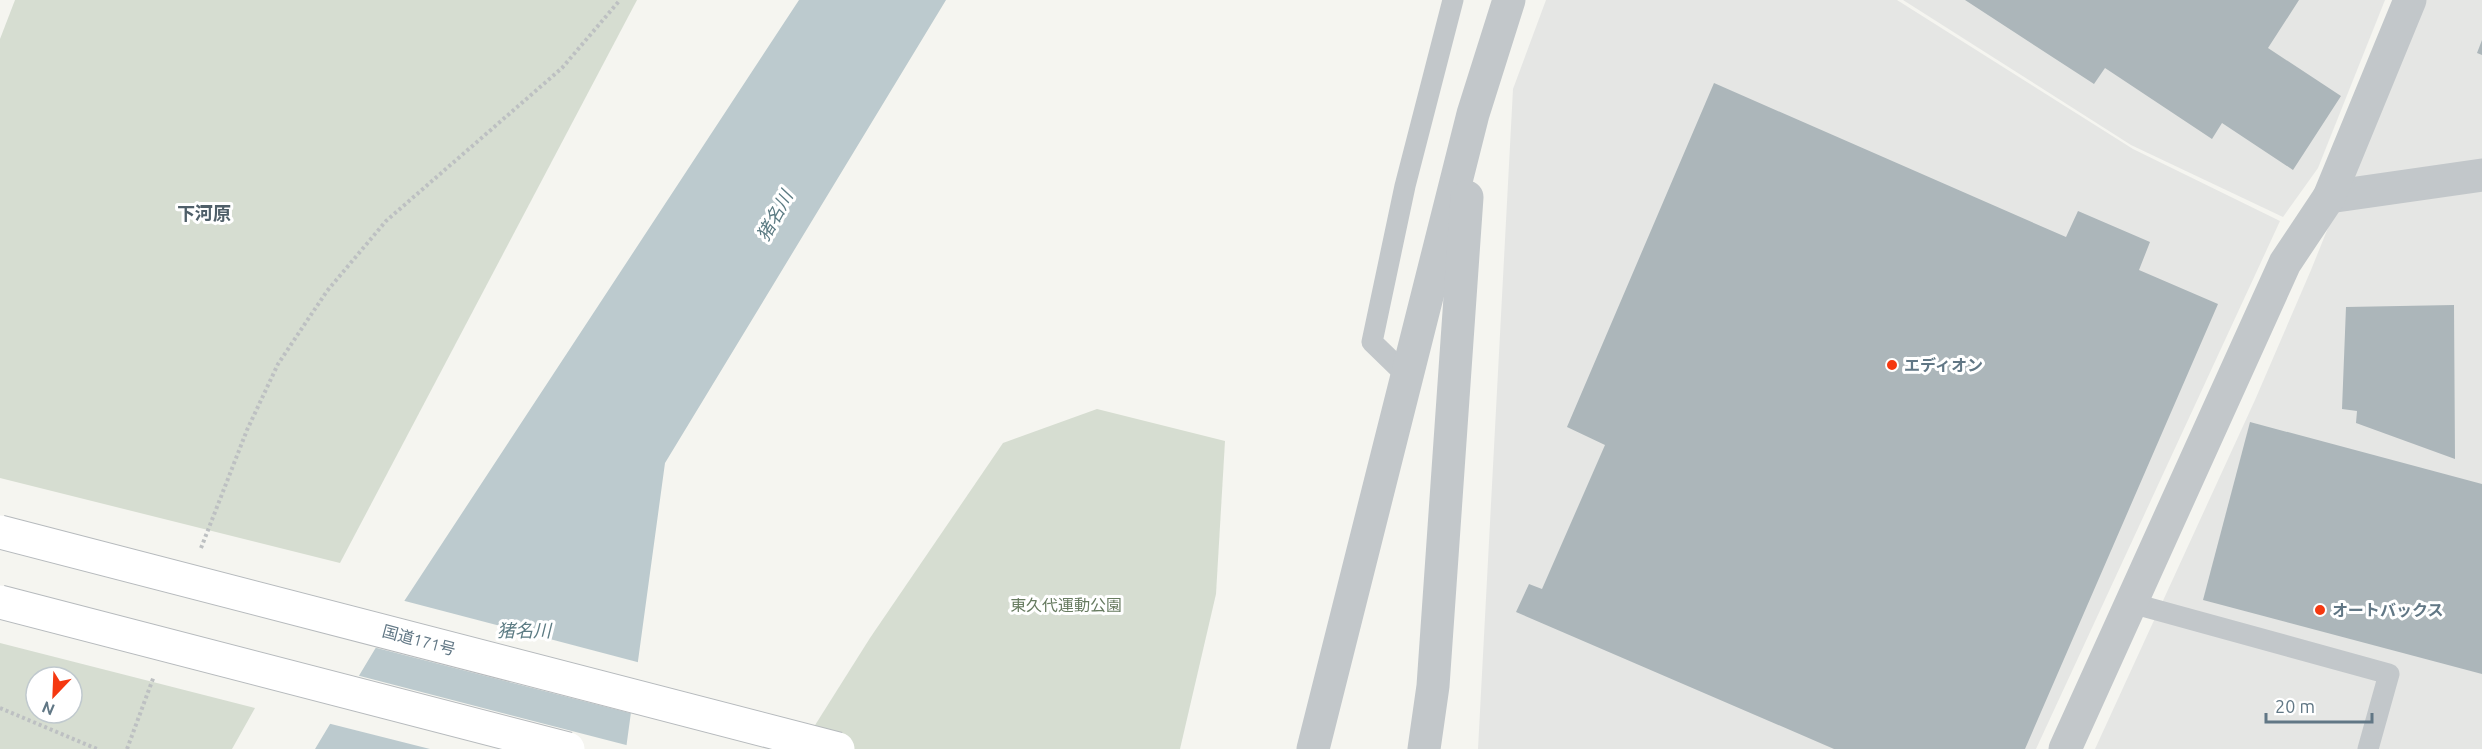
<svg xmlns="http://www.w3.org/2000/svg" width="2482" height="749" font-family="Ubuntu,'Noto Sans JP',sans-serif">
<rect width="100%" height="100%" fill="#f5f5f0"/>
<g fill="#e5e6e4">
<path d="M1546 0H1897L2133 149 2280 221 2036 749H1478L1513 89Z"/>
<path d="M1903 0H2385L2318 168 2283 217 2131 145Z"/>
<path d="M2420 0H2482V749H2095L2255 400 2311 270Z"/>
</g>
<g fill="#d6ddd1" fill-rule="evenodd">
<path d="M15 0H637L340 563 0 478V39Z"/>
<path d="M1097 409 1225 441 1216 594 1180 749H800L870 638 1003 443Z"/>
<path d="M0 643 255 708 232 749H0ZM36 677H72V713H36Z"/>
</g>
<path fill="#bccace" d="M799 0H946L665 463 626 749H315L399 609Z"/>
<g fill="#f5f5f0">
<path d="M401 600 641 663 634 714 373 647Z"/>
<path d="M356 675 630 746 629 749H430L327 723Z"/>
</g>
<g fill="#acb6ba">
<path d="M1965 0H2299L2268 48 2341 96 2293 170 2222 123 2212 139 2105 68 2094 84Z"/>
<path d="M2482 40V55L2477 53Z"/>
<path d="M1714 83 2066 237 2078 211 2150 242 2139 270 2218 304 2025 749H1834L1516 612 1529 584 1542 589 1605 445 1567 427Z"/>
<path d="M2454 305 2455 459 2356 423 2357 411 2342 409 2346 307Z"/>
<path d="M2250 422 2482 484V674L2203 600Z"/>
</g>
<g fill="none" stroke-linecap="round" stroke-linejoin="round">
<g stroke="#bdc0c2" stroke-width="4" stroke-dasharray="3 3" stroke-linecap="butt">
<path d="M201 548 247 430 278 364 327 291 386 221 562 68 620 0"/>
<path d="M0 708 97 749"/>
<path d="M127 749 154 676"/>
</g>
<g stroke="#c2c7ca" stroke-width="21">
<path d="M1406 375 1372 342 1405 186 1453 0"/>
<path d="M2131 603 2389 674 2368 749"/>
</g>
<g stroke="#c2c7ca" stroke-width="33">
<path d="M2329 197 2482 175"/>
<path d="M2065 749 2285 263 2329 197 2410 0"/>
</g>
<g stroke="#c2c7ca" stroke-width="33">
<path d="M1313 749 1473 114 1509 0"/>
<path d="M1424 749 1433 686 1467 197"/>
</g>
<defs>
<g id="trunk-bridge">
<path d="M0 532 838 749"/>
<path d="M0 602 568 749"/>
</g>
</defs>
<use href="#trunk-bridge" stroke="#b6babd" stroke-width="35" stroke-linecap="butt"/>
<use href="#trunk-bridge" stroke="#fff" stroke-width="33"/>
</g>
<g fill="#f53810" stroke="#fff" stroke-width="2">
<circle cx="1892" cy="365" r="6"/>
<circle cx="2320" cy="610" r="6"/>
</g>
<g text-anchor="middle" stroke-width="6" stroke-linejoin="round" paint-order="stroke">
<g font-size="16" font-weight="bold" fill="#617785" stroke="#fff" text-anchor="start">
<text x="1904" y="371">エディオン</text>
<text x="2332" y="616">オートバックス</text>
</g>
<g font-size="16" fill="#677b60" stroke="#fff">
<text x="1066" y="611">東久代運動公園</text>
</g>
<g font-size="16" fill="#617785" stroke="#fff">
<text transform="translate(419 640) rotate(15)" y="6">国道171号</text>
</g>
<g font-size="18" font-weight="bold" fill="#4f5f69" stroke="#fff">
<text x="204" y="220">下河原</text>
</g>
<g font-size="18" font-style="italic" fill="#5c7b83" stroke="#fff">
<text transform="translate(775 216) rotate(-61)" y="6">猪名川</text>
<text x="524" y="637">猪名川</text>
</g>
</g>
<g transform="translate(54 695) rotate(203)"><circle r="28" fill="#ffffff" stroke="#c0c9ce" stroke-width="1.5"/>
<path d="M0-4.5L10 22L0 15L-10 22Z" fill="#f53810"/>
<text y="-9" font-size="16" font-weight="bold" text-anchor="middle" fill="#617785">N</text>
</g>
<path d="M2266 713v9h106v-9" fill="none" stroke="#617785" stroke-width="3"/>
<text x="2275" y="713" font-size="18" fill="#617785" stroke="#ffffff" stroke-width="4.5" paint-order="stroke">20 m</text>
</svg>
